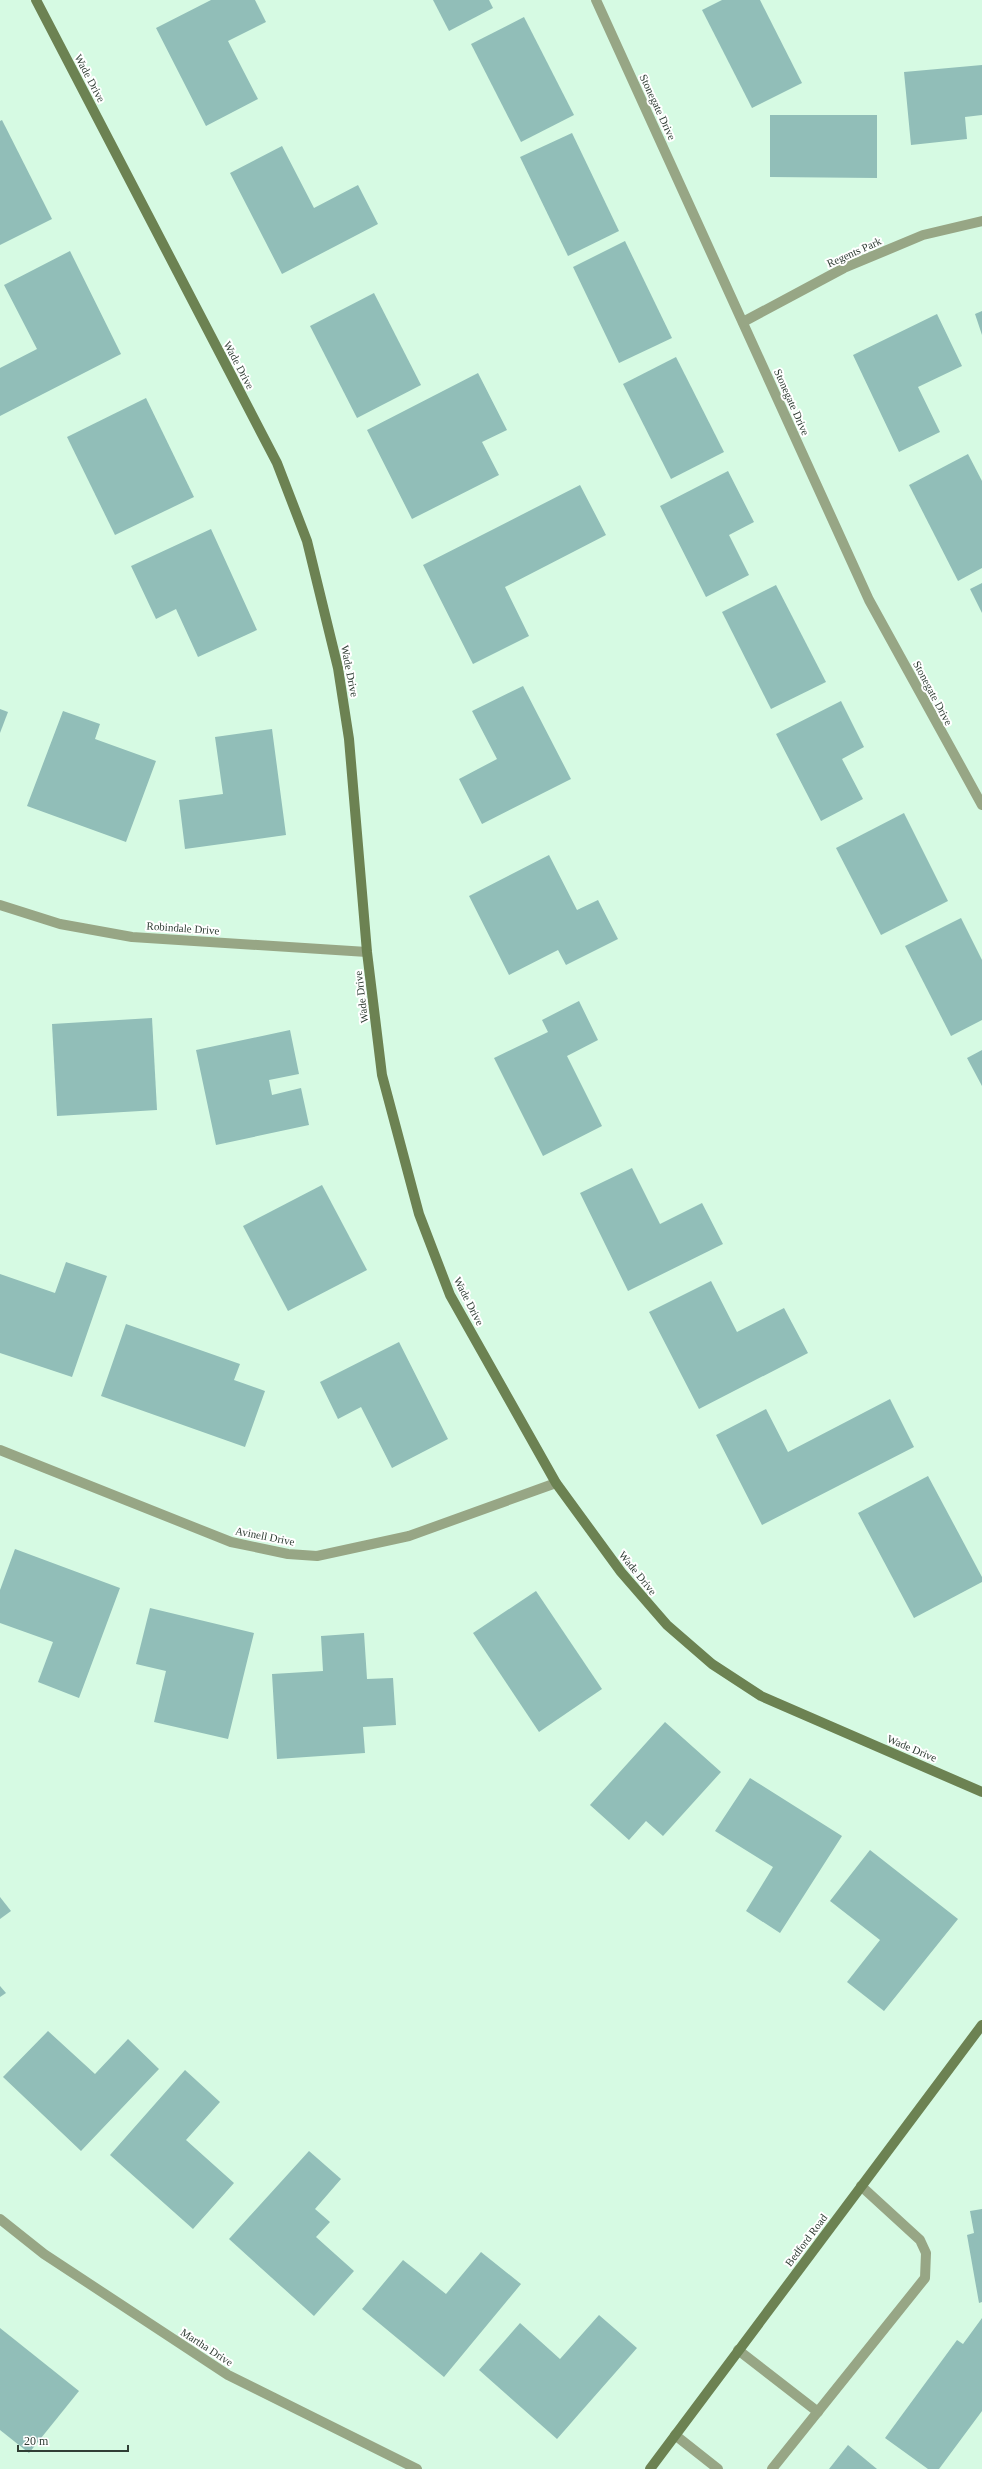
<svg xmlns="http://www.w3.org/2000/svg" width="982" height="2469" font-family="'Times New Roman',serif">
<rect width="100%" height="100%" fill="#d6fae3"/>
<g fill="#91beb8">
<path d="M211 0H255L266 22 228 41 258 99 206 126 156 28Z"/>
<path d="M433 0H489L493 8 449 31Z"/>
<path d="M722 0H760L802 83 752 108 702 10Z"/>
<path d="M524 17 574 115 521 142 471 44Z"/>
<path d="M982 65V115L965 117 967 139 911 145 904 72Z"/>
<path d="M770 115H877V178L770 177Z"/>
<path d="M2 120 52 219 0 245V121Z"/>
<path d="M572 133 619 231 568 256 520 157Z"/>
<path d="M282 146 314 208 358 185 378 224 282 274 230 173Z"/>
<path d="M625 241 672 338 619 363 573 267Z"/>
<path d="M70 251 121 354 0 416V368L37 349 4 285Z"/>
<path d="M374 293 421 385 357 418 310 326Z"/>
<path d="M982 311V335L975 314Z"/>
<path d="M937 314 962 366 918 387 940 432 899 452 853 355Z"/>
<path d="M676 357 724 452 671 479 623 384Z"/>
<path d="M478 373 507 430 482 442 499 475 412 519 367 430Z"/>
<path d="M146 398 194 497 115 535 67 437Z"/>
<path d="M968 454 982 481V568L958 581 909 485Z"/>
<path d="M728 471 754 522 729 535 749 575 706 597 660 506Z"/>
<path d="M580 485 606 535 505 587 529 636 473 664 423 565Z"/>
<path d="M211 529 257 630 198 657 176 609 156 619 131 566Z"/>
<path d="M982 583V613L970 589Z"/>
<path d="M776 585 826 682 771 709 722 612Z"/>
<path d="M523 686 571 779 482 824 459 779 497 759 472 711Z"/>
<path d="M841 701 864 747 842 759 863 799 821 821 776 734Z"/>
<path d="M0 709 8 712 0 733Z"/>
<path d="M63 711 100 724 95 739 156 761 126 842 27 806Z"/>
<path d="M272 729 286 835 185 849 179 800 223 794 215 737Z"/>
<path d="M904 813 948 901 881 935 836 848Z"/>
<path d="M549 855 577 910 598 900 618 939 566 965 558 950 509 975 469 896Z"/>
<path d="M961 918 982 960V1020L951 1036 905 946Z"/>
<path d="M579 1001 598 1040 567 1056 602 1126 543 1156 494 1058 548 1032 542 1020Z"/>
<path d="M152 1018 157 1110 57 1116 52 1024Z"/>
<path d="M290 1030 299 1074 269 1080 272 1095 301 1088 309 1125 216 1145 196 1050Z"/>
<path d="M982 1050V1086L967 1058Z"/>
<path d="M632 1168 660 1224 702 1203 723 1244 628 1291 580 1193Z"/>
<path d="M322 1185 367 1270 288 1311 243 1226Z"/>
<path d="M66 1262 107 1276 72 1377 0 1353V1274L55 1293Z"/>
<path d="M711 1281 737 1332 784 1308 808 1353 699 1409 649 1312Z"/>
<path d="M126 1324 240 1364 234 1380 265 1391 245 1447 101 1396Z"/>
<path d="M399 1342 448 1439 392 1468 361 1407 338 1419 320 1382Z"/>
<path d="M890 1399 914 1447 762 1525 716 1435 766 1409 788 1452Z"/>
<path d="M928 1476 982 1577V1582L914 1618 858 1513Z"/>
<path d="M15 1549 120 1588 79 1698 38 1682 53 1642 0 1623V1590Z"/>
<path d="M536 1591 602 1689 539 1732 473 1633Z"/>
<path d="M150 1608 254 1633 228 1739 154 1722 166 1671 136 1664Z"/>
<path d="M364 1633 367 1679 393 1678 396 1725 363 1727 365 1753 277 1759 272 1674 323 1671 321 1636Z"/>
<path d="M665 1722 721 1772 663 1836 646 1821 629 1840 590 1805Z"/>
<path d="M750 1778 842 1836 780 1933 746 1911 773 1867 715 1831Z"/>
<path d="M870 1850 958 1919 884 2011 847 1982 880 1940 830 1901Z"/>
<path d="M0 1897 11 1911 0 1919Z"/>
<path d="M0 1986 6 1993 0 1997Z"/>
<path d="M48 2031 95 2074 128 2039 159 2069 81 2151 3 2077Z"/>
<path d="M185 2070 220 2102 186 2140 234 2183 193 2229 110 2155Z"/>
<path d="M309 2151 341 2179 315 2209 330 2222 316 2237 354 2271 314 2316 229 2239Z"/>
<path d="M982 2209V2302L979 2303 967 2235 974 2233 970 2211Z"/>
<path d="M481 2252 521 2284 444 2377 362 2309 403 2260 446 2294Z"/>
<path d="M599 2315 637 2348 557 2439 479 2370 520 2323 560 2359Z"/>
<path d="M982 2318V2411L939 2469H928L885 2438 957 2340 963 2344Z"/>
<path d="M0 2328 79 2391 29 2453 0 2430Z"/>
<path d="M848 2445 877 2469H829Z"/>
</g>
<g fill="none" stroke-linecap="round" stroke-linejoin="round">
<g stroke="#97a685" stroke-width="10">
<path d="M738 2350 818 2412"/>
<path d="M675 2435 718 2469"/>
<path d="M772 2469 925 2278 926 2253 920 2240 861 2186"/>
</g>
<g stroke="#97a685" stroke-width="10">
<path d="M596 0 869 600 982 805"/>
<path d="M743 322 844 268 923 235 982 221"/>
<path d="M0 905 60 924 132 937 367 952"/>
<path d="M0 1450 231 1542 288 1554 317 1556 409 1536 556 1483"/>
<path d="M0 2219 44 2254 228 2375 417 2469"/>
</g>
<g stroke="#6c8252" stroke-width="10">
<path d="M36 0 277 463 307 541 338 668 349 739 367 952 382 1075 419 1214 450 1295 556 1483 621 1572 667 1625 712 1664 761 1696 982 1792"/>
<path d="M650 2469 982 2025"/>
</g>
</g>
<g text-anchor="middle" stroke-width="4" stroke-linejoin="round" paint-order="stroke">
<g font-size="11" fill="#303e35" stroke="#fff">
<text transform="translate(90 78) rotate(62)" y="4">Wade Drive</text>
<text transform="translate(658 107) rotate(65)" y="4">Stonegate Drive</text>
<text transform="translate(854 252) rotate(-24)" y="4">Regents Park</text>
<text transform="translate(239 365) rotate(62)" y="4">Wade Drive</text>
<text transform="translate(792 402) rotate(66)" y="4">Stonegate Drive</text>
<text transform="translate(350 671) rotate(79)" y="4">Wade Drive</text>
<text transform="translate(933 693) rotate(62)" y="4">Stonegate Drive</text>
<text transform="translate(183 928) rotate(4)" y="4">Robindale Drive</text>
<text transform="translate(361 997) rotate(-97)" y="4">Wade Drive</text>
<text transform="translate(469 1301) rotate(63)" y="4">Wade Drive</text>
<text transform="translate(265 1536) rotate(11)" y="4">Avinell Drive</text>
<text transform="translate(638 1573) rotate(51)" y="4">Wade Drive</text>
<text transform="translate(912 1748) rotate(23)" y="4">Wade Drive</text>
<text transform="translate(806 2240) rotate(-53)" y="4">Bedford Road</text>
<text transform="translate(207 2347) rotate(33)" y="4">Martha Drive</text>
</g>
</g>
<path d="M18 2445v6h110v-6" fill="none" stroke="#303e35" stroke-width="2"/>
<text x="24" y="2445" font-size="12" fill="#303e35" stroke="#ffffff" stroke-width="3" paint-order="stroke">20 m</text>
</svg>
